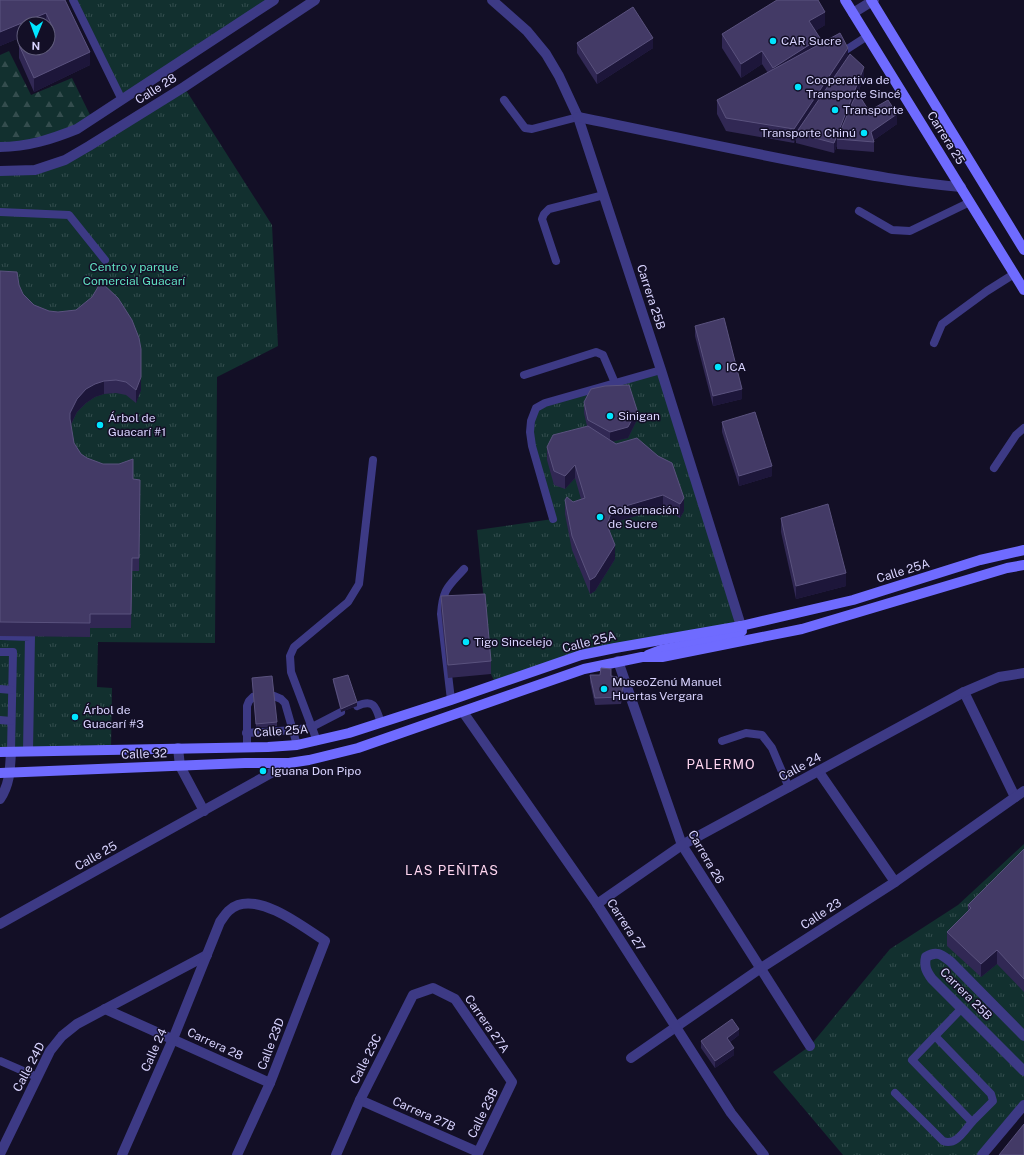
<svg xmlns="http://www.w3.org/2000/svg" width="1024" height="1155" font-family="'Public Sans',sans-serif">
<defs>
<pattern id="forest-firs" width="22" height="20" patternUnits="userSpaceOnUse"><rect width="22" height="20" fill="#12302f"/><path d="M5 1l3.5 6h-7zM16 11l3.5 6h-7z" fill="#344d4e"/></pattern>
<pattern id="park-tufts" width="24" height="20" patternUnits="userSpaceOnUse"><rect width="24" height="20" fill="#12302f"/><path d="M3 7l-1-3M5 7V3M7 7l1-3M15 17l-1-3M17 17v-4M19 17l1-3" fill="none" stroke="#344d4e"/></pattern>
</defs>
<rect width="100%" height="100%" fill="#130f26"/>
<path fill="url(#forest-firs)" d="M9 51 31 95 72 78 92 119 53 139 0 147V55Z"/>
<g fill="url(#park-tufts)">
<path d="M73 0H274L122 100Z"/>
<path d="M184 87 272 225 278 346 217 377 215 643 98 642 97 687 112 688 111 750 0 752V171L65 160Z"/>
<path d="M661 370 741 626 615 648 496 685 491 674 477 530 553 519 532 446 536 408Z"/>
<path d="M1024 844V1105L982 1155H843L773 1072 810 1046 890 949 958 905Z"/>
</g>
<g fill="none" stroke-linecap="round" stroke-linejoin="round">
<g stroke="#3d3a85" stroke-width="8">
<path d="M73 0 122 100"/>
<path d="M838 55 866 37"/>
<path d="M504 100 525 128 532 129 578 117"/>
<path d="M859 211 892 230 910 231 970 202"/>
<path d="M0 212 69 215 105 260"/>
<path d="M556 261 542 219 544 214 549 209 604 195"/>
<path d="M934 343 942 324 987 291 1014 274"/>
<path d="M524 375 596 352 603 355 615 383"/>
<path d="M994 468 1016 435 1024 428"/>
<path d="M553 519 532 446 530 432 531 421 536 408 545 403 661 370"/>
<path d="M0 652H13L11 751"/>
<path d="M0 689 12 690"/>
<path d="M274 696 281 699 285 703 297 745"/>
<path d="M451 700 441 614C443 588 448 587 464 569"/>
<path d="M357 706C375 698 376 708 381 723"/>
<path d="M0 720 11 721"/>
<path d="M246 733 294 730 312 727 341 712"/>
<path d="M317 741 291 672 290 656 294 647 348 602 359 584 373 460"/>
<path d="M722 741 746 733 762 735 772 748 789 788"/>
<path d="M247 746V706L249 701 253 697"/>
<path d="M935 1036 991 1094 993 1101 972 1122"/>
<path d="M0 1061 37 1077"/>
<path d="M895 1093 943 1141C956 1146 964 1131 972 1122L912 1060 962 1008"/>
</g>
<path stroke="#3d3a85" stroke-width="10" d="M1 635 30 636 28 751"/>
<g stroke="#3d3a85" stroke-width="10">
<path d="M492 0 527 31 546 54 559 76 578 117 661 370 741 626"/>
<path d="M853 13 874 0"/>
<path d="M578 117C657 133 735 150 814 165 863 174 912 183 961 187"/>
<path d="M618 661 682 845 810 1046"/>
<path d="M964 692 1015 797"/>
<path d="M178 748 180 766 204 811"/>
<path d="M819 772 895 882"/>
<path d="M0 799C10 784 10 769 11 751"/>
<path d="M597 904 682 845 964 692 999 677 1024 673"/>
<path d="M0 924 289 763"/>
<path d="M105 1009 270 1083"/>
<path d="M1024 1036 951 962C942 955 937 950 926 957 924 966 926 971 932 979L1024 1071"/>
<path d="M631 1058 761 968 895 882 1024 791"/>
<path d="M360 1100 478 1152"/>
<path d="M0 1154 50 1051 62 1036 77 1024 207 955"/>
<path d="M122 1155 173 1039 220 922C225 915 229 908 238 905 264 896 303 927 325 941L270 1083 237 1155"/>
<path d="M336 1155 360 1100 413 995 433 988 455 999 512 1082 477 1155"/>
<path d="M982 1155 1024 1105"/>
</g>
<g stroke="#3d3a85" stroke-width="10">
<path d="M0 147C28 147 52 139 77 129L274 0"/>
<path d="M0 171 35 170 65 160 89 146 184 87 315 0"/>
<path d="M463 712 597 904 731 1113 764 1155"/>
</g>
<g stroke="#6f6bff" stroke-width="10">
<path d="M845 0 1024 290"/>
<path d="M871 0 1024 250"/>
<path d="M648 655 661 650 737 635 742 631 741 626"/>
<path d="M0 752 268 747 297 745 349 733 451 700 581 655 615 648 741 626 853 600 980 560 1024 550"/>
<path d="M0 773 245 763H289L309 760 358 748 584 669 642 657H662L802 629 1007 568 1024 565"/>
</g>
</g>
<g fill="#312854">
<path d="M0 0H65L90 52V65L34 92 19 58V45L24 43V48H48V33H49L48 30V24H24V36L0 46Z"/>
<path d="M825 25 815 31 820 44 848 57 864 77 858 93 869 111 897 124 874 140V152L837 149V145L834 153 796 143V139L794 143 726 131 717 114V100L768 73 762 64 741 78 722 48V34Z"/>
<path d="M577 43 653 48 597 84 577 53Z"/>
<path d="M0 271 19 285 23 294 34 305 49 311 58 312 76 310 141 390 136 403 126 395 116 393 104 394 95 397 86 403 77 412 71 425 74 443 81 454 87 458 133 479 140 480 139 571H132L131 628H90V637L0 636Z"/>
<path d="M695 326 742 399 713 406 695 336Z"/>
<path d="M584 402 637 420 628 438 613 441 616 444 658 456 684 511 680 518 663 508 612 523 610 532 615 559 595 591 590 594 572 550 565 514V500L573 502 581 499 575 478 565 489 554 485 547 460V447L587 426 584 413Z"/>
<path d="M722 422 772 476 739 486 722 432Z"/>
<path d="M781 518 846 586 796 599 781 532Z"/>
<path d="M441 596 491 661V674L448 678 441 610Z"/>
<path d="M590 675 611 676 616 687 623 694 621 704 595 705 590 682Z"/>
<path d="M252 678 277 722V726L256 728Z"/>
<path d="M333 679 357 706 341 712 333 682Z"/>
<path d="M1024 849V992L997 964 981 977 947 946V932L968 911V905Z"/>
<path d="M739 1035 730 1042 734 1055 715 1068 701 1048V1041Z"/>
</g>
<g fill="#1d163a">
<path d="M825 12V25L809 35V21Z"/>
<path d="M46 13V24H24V36L0 46V32Z"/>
<path d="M653 38V48L597 84V74Z"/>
<path d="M820 38V52L773 81V68Z"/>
<path d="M848 48V61L796 133V139L794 143V129Z"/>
<path d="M762 51V64L741 78V64Z"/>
<path d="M90 52V65L34 92V78Z"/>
<path d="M864 67V77L840 139H837V145L834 153V143Z"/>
<path d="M897 114V124L871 142V132Z"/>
<path d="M141 349V390L136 403V390Z"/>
<path d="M104 381V394L95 397 86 403 77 412 70 426V413L77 399 86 389 95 384Z"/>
<path d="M742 389V399L713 406V396Z"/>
<path d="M637 410V420L628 438 610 442V432Z"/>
<path d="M575 465V478L565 489V476Z"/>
<path d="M772 466V476L739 486V476Z"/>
<path d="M663 495V508L612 523 607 539V525L612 510Z"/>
<path d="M684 498V511L680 518V504Z"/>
<path d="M615 545V559L595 591 590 594V580Z"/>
<path d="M846 573V586L796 599V586Z"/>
<path d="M623 687V694L621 704V697Z"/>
<path d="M357 702V706L341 712V709Z"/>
<path d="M997 950V964L981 977V964Z"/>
<path d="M739 1029V1035L727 1044V1038Z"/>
<path d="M734 1048V1055L715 1068V1061Z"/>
</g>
<g fill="#433a66" stroke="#5a527e">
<path d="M0 0H65L90 52 34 78 19 45 24 43V48H48V33L54 30 46 13 0 32Z"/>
<path d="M777 0H818L825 12 809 21 820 38 773 68 762 51 741 64 722 34Z"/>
<path d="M633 7 653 38 597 74 577 43Z"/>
<path d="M840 33 848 48 794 129 726 118 717 100Z"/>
<path d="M850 54 864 67 834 143 796 133Z"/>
<path d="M857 92 869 111 888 100 897 114 871 132 874 142 837 139Z"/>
<path d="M0 271 17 272 19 285 23 294 34 305 49 311 58 312 76 310 92 297 101 282 118 298 132 320 139 338 141 349V377L136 390 126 382 116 380 104 381 95 384 86 389 77 399 70 413V419L74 443 81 454 87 458 103 464H119L133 459V479L140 480 139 558H132L131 614H90V623L0 622Z"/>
<path d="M724 318 742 389 713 396 695 326Z"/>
<path d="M629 385 637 410 628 427 610 432 588 420 584 402 591 389 605 386Z"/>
<path d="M755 412 772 466 739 476 722 422Z"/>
<path d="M588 426 616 444 637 438 658 456 672 463 684 498 680 504 663 495 612 510 607 525 615 545 595 577 590 580 572 536 565 500 567 497 573 502 585 498 575 465 565 476 554 471 547 447 553 435Z"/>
<path d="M828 504 846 573 796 586 781 518Z"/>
<path d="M485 594 491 661 448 665 441 596Z"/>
<path d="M601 668 611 669V676L617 677 616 687H623L621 697 595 698 590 675H600Z"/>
<path d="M348 675 357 702 341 709 333 679Z"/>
<path d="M272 676 277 722 256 724 252 678Z"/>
<path d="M1024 849V979L997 950 981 964 947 932 971 908 968 905Z"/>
<path d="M732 1019 739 1029 727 1038 734 1048 715 1061 701 1041Z"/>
<path d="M1024 1124V1155H999Z"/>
</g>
<g fill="#00e5ff" stroke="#130f26" stroke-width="1.5">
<circle cx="773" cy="41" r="4"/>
<circle cx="798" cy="87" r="4"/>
<circle cx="835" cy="110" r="4"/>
<circle cx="864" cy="133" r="4"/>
<circle cx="718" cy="367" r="4"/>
<circle cx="610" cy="416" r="4"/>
<circle cx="100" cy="425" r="4"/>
<circle cx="600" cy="517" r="4"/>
<circle cx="466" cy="642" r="4"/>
<circle cx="604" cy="689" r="4"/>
<circle cx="75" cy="717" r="4"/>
<circle cx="263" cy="771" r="4"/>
</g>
<g text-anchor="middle" stroke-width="3" stroke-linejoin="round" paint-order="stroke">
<g font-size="12" fill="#d9d4ff" stroke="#130f26" text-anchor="start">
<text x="781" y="45">CAR Sucre</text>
<text x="806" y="84">Cooperativa de<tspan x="806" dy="14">Transporte Sincé</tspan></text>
<text x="843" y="114">Transporte</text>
<text x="856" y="137" text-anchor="end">Transporte Chinú</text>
<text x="726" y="371">ICA</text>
<text x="618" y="420">Sinigan</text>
<text x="108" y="422">Árbol de<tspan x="108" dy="14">Guacarí #1</tspan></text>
<text x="608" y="514">Gobernación<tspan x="608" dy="14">de Sucre</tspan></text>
<text x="474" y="646">Tigo Sincelejo</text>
<text x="612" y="686">MuseoZenú Manuel<tspan x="612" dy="14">Huertas Vergara</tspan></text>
<text x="83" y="714">Árbol de<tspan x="83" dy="14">Guacarí #3</tspan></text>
<text x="271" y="775">Iguana Don Pipo</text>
</g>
<g font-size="12" fill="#d9d4ff" stroke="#130f26">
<text transform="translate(156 89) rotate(-32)" y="4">Calle 28</text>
<text transform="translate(946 138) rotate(58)" y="4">Carrera 25</text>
<text transform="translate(651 297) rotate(72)" y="4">Carrera 25B</text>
<text transform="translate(903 571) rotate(-17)" y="4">Calle 25A</text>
<text transform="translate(589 642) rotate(-14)" y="4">Calle 25A</text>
<text transform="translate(281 731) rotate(-4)" y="4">Calle 25A</text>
<text transform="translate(144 754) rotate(-2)" y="4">Calle 32</text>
<text transform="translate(800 767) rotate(-28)" y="4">Calle 24</text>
<text transform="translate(96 856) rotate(-29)" y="4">Calle 25</text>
<text transform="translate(706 857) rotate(60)" y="4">Carrera 26</text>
<text transform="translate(821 914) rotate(-33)" y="4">Calle 23</text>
<text transform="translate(626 925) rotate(57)" y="4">Carrera 27</text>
<text transform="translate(966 994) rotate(45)" y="4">Carrera 25B</text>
<text transform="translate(487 1024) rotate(55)" y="4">Carrera 27A</text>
<text transform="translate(215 1044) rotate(25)" y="4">Carrera 28</text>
<text transform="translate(271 1044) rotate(-69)" y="4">Calle 23D</text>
<text transform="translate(154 1050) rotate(-66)" y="4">Calle 24</text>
<text transform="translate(366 1059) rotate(-63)" y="4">Calle 23C</text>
<text transform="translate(29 1067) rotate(-62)" y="4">Calle 24D</text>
<text transform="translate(483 1113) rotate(-64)" y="4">Calle 23B</text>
<text transform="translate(424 1114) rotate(24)" y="4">Carrera 27B</text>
</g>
<g font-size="12" fill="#5fe0c0" stroke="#130f26">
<text x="134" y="271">Centro y parque<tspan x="134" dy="14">Comercial Guacarí</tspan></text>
</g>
<g font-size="13" letter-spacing="1" fill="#ffd6f0" stroke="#130f26">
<text x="721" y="769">PALERMO</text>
<text x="452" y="875">LAS PEÑITAS</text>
</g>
</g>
<g transform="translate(36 36) rotate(181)"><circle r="19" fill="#130f26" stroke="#625e7d"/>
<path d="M0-3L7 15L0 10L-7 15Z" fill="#00e5ff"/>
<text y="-6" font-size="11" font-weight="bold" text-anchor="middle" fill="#d9d4ff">N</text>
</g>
</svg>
